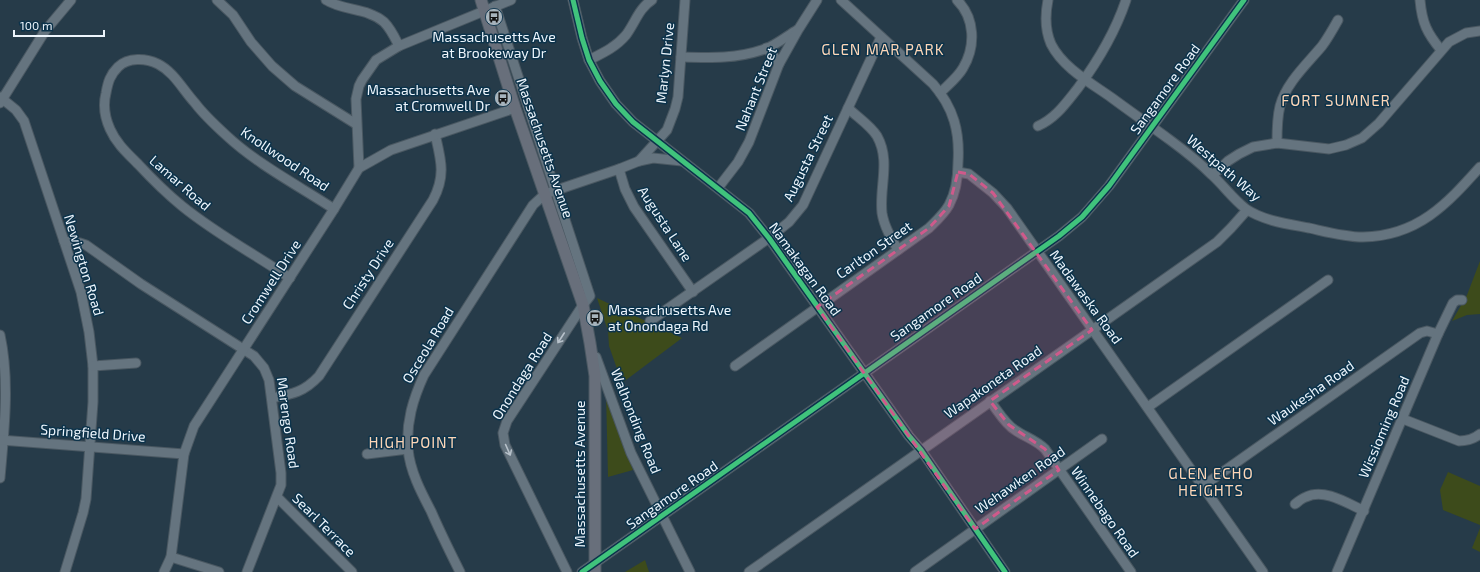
<svg xmlns="http://www.w3.org/2000/svg" width="1480" height="572" font-family="'Exo 2',sans-serif">
<rect width="100%" height="100%" fill="#263b49"/>
<g fill="#3d4b1b">
<path d="M1480 261V314L1467 315 1452 321 1467 295Z"/>
<path d="M597 298 682 338 622 383 609 346 608 331Z"/>
<path d="M606 393 633 470 608 477Z"/>
<path d="M1448 472 1480 486V525L1443 510 1440 490Z"/>
<path d="M1480 528V552L1472 548Z"/>
<path d="M645 560 649 572H625Z"/>
</g>
<g fill="none" stroke-linecap="round" stroke-linejoin="round">
<defs>
<g id="minor">
<path d="M217 0 233 15 251 42 272 66 295 86 356 124"/>
<path d="M326 0C343 11 368 8 384 22 391 29 395 38 399 46"/>
<path d="M573 0 582 38 589 60 600 81 616 104 633 122 749 213 769 238 909 436 921 450 1005 572"/>
<path d="M1048 0C1045 15 1045 30 1051 44 1063 68 1091 83 1112 98 1131 112 1151 126 1170 140 1185 151 1199 162 1212 175 1224 186 1233 199 1246 209 1264 221 1288 224 1309 228 1327 232 1345 237 1363 237 1418 236 1447 204 1480 167"/>
<path d="M1420 0C1422 23 1427 33 1441 50"/>
<path d="M495 6 590 296 583 305 507 421 503 433 505 445 567 572"/>
<path d="M766 48 774 56 779 64"/>
<path d="M681 57C711 58 736 59 765 49 776 45 787 36 797 30"/>
<path d="M589 60C603 53 616 47 626 35 635 23 639 8 652 0"/>
<path d="M940 93C948 85 958 77 963 68 976 46 975 18 957 0"/>
<path d="M0 97 16 110 24 121 81 292 89 332 93 366V402L86 499 83 513 65 572"/>
<path d="M0 103 45 31 71 0"/>
<path d="M848 108C857 117 870 125 877 136 891 161 879 187 882 213 884 226 891 238 898 250"/>
<path d="M1038 126C1056 118 1066 103 1078 88 1098 61 1115 33 1126 0"/>
<path d="M1277 143C1277 131 1277 118 1280 106 1286 83 1307 64 1322 46 1328 38 1333 29 1338 20"/>
<path d="M639 161 653 158 682 161"/>
<path d="M359 168 356 99 359 86 362 80 376 60 399 46 511 0"/>
<path d="M619 169 625 189 634 207 693 292"/>
<path d="M958 172 969 174 993 193 1007 208 1263 572"/>
<path d="M1213 175 1228 161 1239 154 1253 147 1277 143 1329 149 1346 145 1362 138 1379 123 1449 42 1466 33 1480 31"/>
<path d="M718 188 738 162 749 142 779 64 798 30 817 0"/>
<path d="M64 241 80 243 86 245 141 284 254 356 264 368 269 380 281 473V485L247 572"/>
<path d="M290 278C254 254 215 233 182 206 166 193 152 179 138 164 127 153 116 143 110 129 105 118 103 105 106 93 108 82 110 75 118 67 128 57 146 58 158 64 174 72 183 90 195 103 204 115 216 126 227 136 257 164 299 186 334 209"/>
<path d="M650 321 769 238 789 222 803 205 881 37"/>
<path d="M0 335C10 381 4 431 0 478"/>
<path d="M596 357 631 453 690 572"/>
<path d="M93 366 136 363"/>
<path d="M735 366 929 228C936 221 944 214 949 205 956 192 958 178 958 163 960 132 954 108 933 84L841 0"/>
<path d="M272 398C293 394 304 392 319 376L433 200C446 175 441 160 435 134"/>
<path d="M990 401C998 411 1005 424 1015 430 1025 437 1036 440 1045 449L1131 572"/>
<path d="M1148 407 1328 280"/>
<path d="M1403 419 1459 441C1467 441 1474 439 1480 434"/>
<path d="M0 440 184 454"/>
<path d="M367 454 408 449"/>
<path d="M1203 486 1420 333 1427 331 1438 334"/>
<path d="M277 497 352 572"/>
<path d="M1295 504C1298 502 1302 498 1306 497 1324 488 1347 503 1364 511"/>
<path d="M171 557 219 572"/>
<path d="M164 572 171 557 184 454 194 426 334 209 359 168 391 150 515 108"/>
<path d="M460 572C450 552 440 532 431 511 421 492 410 471 408 449 406 422 413 399 424 375L533 205 545 194 619 169 639 161 667 130 675 109 678 97 685 0"/>
<path d="M582 572 1059 236 1082 217 1109 186 1244 0"/>
<path d="M749 572 1217 242 1231 228 1247 210"/>
<path d="M915 572 1102 439"/>
<path d="M1337 572 1438 334 1453 303 1457 300H1462"/>
</g>
<path id="major" d="M481 0 515 108 583 305 590 343 595 376V572"/>
</defs>
<use href="#minor" stroke="#4a5862" stroke-width="11"/>
<use href="#major" stroke="#4a5862" stroke-width="13"/>
<use href="#minor" stroke="#65747f" stroke-width="9"/>
<use href="#major" stroke="#686f7b" stroke-width="11"/>
<defs>
<g id="cycleway">
<path d="M573 0 582 38 589 60 600 81 616 104 633 122 749 213 769 238 909 436 921 450 1005 572"/>
<path d="M582 572 1059 236 1082 217 1109 186 1244 0"/>
</g>
</defs>
<use href="#cycleway" stroke="#0c334b" stroke-width="8"/>
<use href="#cycleway" stroke="#40c37c" stroke-width="5"/>
</g>
<defs><path id="oneway-shaft" d="M-6 0H5M1.5-3L5.5 0L1.5 3" fill="none" stroke-width="1.6" stroke-linecap="round" stroke-linejoin="round"/></defs>
<g stroke="#b7c1ca">
<use href="#oneway-shaft" transform="translate(561 338) rotate(123)"/>
<use href="#oneway-shaft" transform="translate(508 450) rotate(66)"/>
</g>
<path fill="#cf5a8b" fill-opacity="0.2" stroke="#cf5a8b" stroke-width="3" stroke-dasharray="8 5" stroke-linejoin="round" d="M958 172 969 174 993 193 1092 330 990 401 1009 425 1045 449 1059 470 975 529 817 307 929 228 949 206Z"/>
<defs>
<symbol id="bus-disc" viewBox="-11 -11 22 22"><circle r="9.5" fill="#a7b4bd" stroke="#0c334b"/><path d="M-5-6H5V4H4V6H2V4H-2V6H-4V4H-5ZM-3.5-4V0h7V-4ZM-3.5 1.2v1.5H-2V1.2ZM2 1.2v1.5H3.5V1.2Z" fill="#111"/></symbol>
</defs>
<g fill-rule="evenodd">
<use href="#bus-disc" x="484" y="7" width="20" height="20"/>
<use href="#bus-disc" x="493" y="88" width="20" height="20"/>
<use href="#bus-disc" x="585" y="308" width="20" height="20"/>
</g>
<g text-anchor="middle" stroke-width="3" stroke-linejoin="round" paint-order="stroke">
<g font-size="14" fill="#edf5fc" stroke="#0c334b">
<text x="494" y="42">Massachusetts Ave<tspan x="494" dy="16">at Brookeway Dr</tspan></text>
<text x="490" y="95" text-anchor="end">Massachusetts Ave<tspan x="490" dy="16">at Cromwell Dr</tspan></text>
<text x="608" y="315" text-anchor="start">Massachusetts Ave<tspan x="608" dy="16">at Onondaga Rd</tspan></text>
</g>
<g font-size="14" fill="#edf5fc" stroke="#0c334b">
<text transform="translate(665 63) rotate(-84)" y="5">Marlyn Drive</text>
<text transform="translate(756 89) rotate(-68)" y="5">Nahant Street</text>
<text transform="translate(1165 89) rotate(-54)" y="5">Sangamore Road</text>
<text transform="translate(545 148) rotate(71)" y="5">Massachusetts Avenue</text>
<text transform="translate(808 158) rotate(-64)" y="5">Augusta Street</text>
<text transform="translate(285 159) rotate(34)" y="5">Knollwood Road</text>
<text transform="translate(1224 168) rotate(41)" y="5">Westpath Way</text>
<text transform="translate(180 183) rotate(41)" y="5">Lamar Road</text>
<text transform="translate(665 224) rotate(57)" y="5">Augusta Lane</text>
<text transform="translate(874 250) rotate(-35)" y="5">Carlton Street</text>
<text transform="translate(84 265) rotate(73)" y="5">Newington Road</text>
<text transform="translate(805 269) rotate(54)" y="5">Namakagan Road</text>
<text transform="translate(368 274) rotate(-57)" y="5">Christy Drive</text>
<text transform="translate(271 282) rotate(-57)" y="5">Cromwell Drive</text>
<text transform="translate(1086 297) rotate(54)" y="5">Madawaska Road</text>
<text transform="translate(936 307) rotate(-35)" y="5">Sangamore Road</text>
<text transform="translate(428 345) rotate(-59)" y="5">Osceola Road</text>
<text transform="translate(522 376) rotate(-58)" y="5">Onondaga Road</text>
<text transform="translate(993 382) rotate(-35)" y="5">Wapakoneta Road</text>
<text transform="translate(1311 393) rotate(-35)" y="5">Waukesha Road</text>
<text transform="translate(636 421) rotate(68)" y="5">Walhonding Road</text>
<text transform="translate(288 423) rotate(82)" y="5">Marengo Road</text>
<text transform="translate(1384 427) rotate(-67)" y="5">Wissioming Road</text>
<text transform="translate(93 433) rotate(4)" y="5">Springfield Drive</text>
<text transform="translate(580 474) rotate(-90)" y="5">Massachusetts Avenue</text>
<text transform="translate(1020 480) rotate(-35)" y="5">Wehawken Road</text>
<text transform="translate(672 495) rotate(-35)" y="5">Sangamore Road</text>
<text transform="translate(1105 512) rotate(55)" y="5">Winnebago Road</text>
<text transform="translate(324 525) rotate(45)" y="5">Searl Terrace</text>
</g>
<g font-size="15" letter-spacing="1" fill="#fdd6b7" stroke="#0c334b">
<text x="883" y="55">GLEN MAR PARK</text>
<text x="1336" y="106">FORT SUMNER</text>
<text x="413" y="448">HIGH POINT</text>
<text x="1211" y="479">GLEN ECHO<tspan x="1211" dy="17">HEIGHTS</tspan></text>
</g>
</g>
<path d="M14 30v6h90v-6" fill="none" stroke="#edf5fc" stroke-width="2"/>
<text x="20" y="30" font-size="12" fill="#edf5fc" stroke="#0c334b" stroke-width="3" paint-order="stroke">100 m</text>
</svg>
